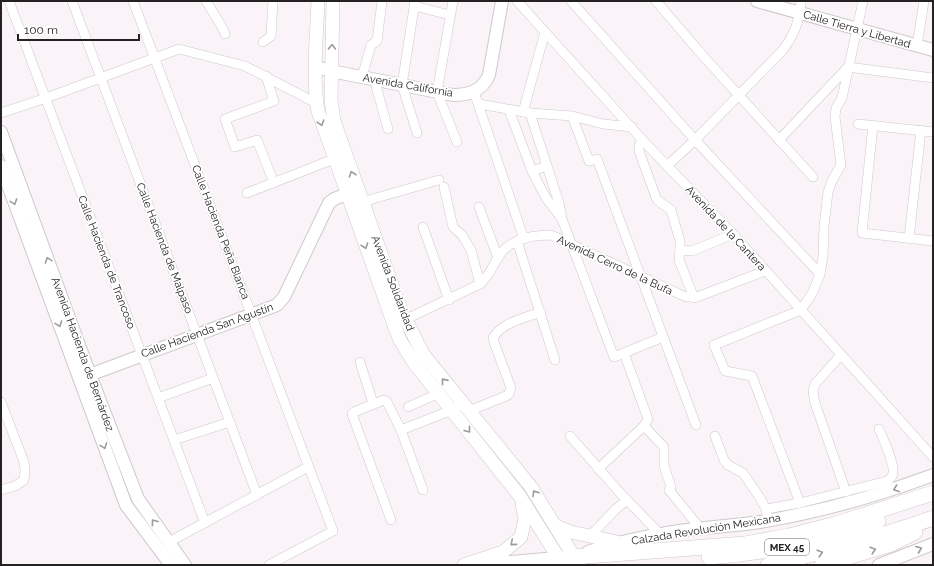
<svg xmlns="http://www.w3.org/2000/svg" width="934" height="566" font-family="Raleway,sans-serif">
<rect width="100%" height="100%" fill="#faf3f7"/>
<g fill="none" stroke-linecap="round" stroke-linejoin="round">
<defs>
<g id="minor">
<path d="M9 1 205 523"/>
<path d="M72 1 257 495"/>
<path d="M133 1 333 531 269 565"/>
<path d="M206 1 221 25 225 34"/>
<path d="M415 1 402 85 417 133"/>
<path d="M453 1 437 92 457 142"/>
<path d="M517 1 648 146 733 234 933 457"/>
<path d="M571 1 695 140 820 274"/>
<path d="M656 1 704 57 813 177"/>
<path d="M414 6 450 15"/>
<path d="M263 42 271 36 273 1"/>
<path d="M917 46 924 1"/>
<path d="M266 76 274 101 225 119 235 147 257 140 274 183"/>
<path d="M362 77 371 45 377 41 382 1"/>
<path d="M374 79 388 129"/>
<path d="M474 92 524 239"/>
<path d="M479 104 530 113 572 116 603 124 632 127"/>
<path d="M509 110 532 171"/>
<path d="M523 112 545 32"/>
<path d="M1 113 46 98 179 49 245 66 316 103"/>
<path d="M530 113 547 166"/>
<path d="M572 116 589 161 597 159 696 425"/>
<path d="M858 124 933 132"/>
<path d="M873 125 862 233 933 241"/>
<path d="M642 139 639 146V151L657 200 671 210 680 241V250L692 251 733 234"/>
<path d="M779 140 848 67 933 78"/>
<path d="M667 166 695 140 782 51C795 34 799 22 801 1"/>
<path d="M444 187 453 227 462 235 471 250 480 284"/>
<path d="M247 193 334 159"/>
<path d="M362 202 439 180"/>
<path d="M479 207 498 258"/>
<path d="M562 219 546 198 532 171 547 166 559 203 562 219 614 357 663 337"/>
<path d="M423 227 449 300"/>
<path d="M909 238 921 130"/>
<path d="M517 241 555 360"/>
<path d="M680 250 679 260 694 298"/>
<path d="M400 322 480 284C491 274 493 264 501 253 513 238 534 235 551 235L686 297H697L765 271"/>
<path d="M841 355 815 384 813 391 815 403 846 492"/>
<path d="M360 362 373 403"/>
<path d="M158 398 213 378"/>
<path d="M1 402 24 462 25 471 24 480 15 486 1 490"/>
<path d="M408 407 437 394"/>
<path d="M469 411 506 396 509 394 511 388 494 342 493 338C502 322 525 318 541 312"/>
<path d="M644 426 664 447V466L671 487 669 490 700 528"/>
<path d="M401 430 452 410 456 407"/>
<path d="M570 436 621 494 660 534"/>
<path d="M715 436 724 460 728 465 743 473 760 498 766 509"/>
<path d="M174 440 230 422"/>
<path d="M598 469 644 426 648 419 624 353"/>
<path d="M800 503 752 376 725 371 714 345 801 310 813 292 820 274 823 257 824 226 828 192 832 181 841 165 835 117 836 108 842 98 863 1"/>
<path d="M391 520 352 414 354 412 384 400 387 402 401 430 423 490"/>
<path d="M768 520 766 509 800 503 887 481C889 480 891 478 892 476 897 467 883 439 879 429"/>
<path d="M589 537 617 508 627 500"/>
<path d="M169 542 308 467"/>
</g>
<g id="tertiary">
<path d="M757 1 933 50"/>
<path d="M316 67 331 71 453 95C469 95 482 91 489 75L502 1"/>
<path d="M1 132 90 375 138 499 185 565"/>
<path d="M1 166 126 505 171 565"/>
<path d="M84 377 277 305 284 297 329 203 334 199 347 194"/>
<path d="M588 552C617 542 648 536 679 531 706 527 733 526 760 522 819 512 877 496 933 475"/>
<path d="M475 565 568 557"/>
<path d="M879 565 933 544"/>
</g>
<g id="secondary">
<path d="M318 1C317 35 312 77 318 111L394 325 400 340 414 363 519 495 563 565"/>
<path d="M333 1 331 100 334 121 401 310 423 354 531 487 579 565"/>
<path d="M556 526 571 532 617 542"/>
<path d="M464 565 503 552 521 537 525 518 522 505"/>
</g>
<g id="primary">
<path d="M573 557 745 544 789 536 836 524 933 493"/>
<path d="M709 557C767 553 823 541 878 521"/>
<path d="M768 565C824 552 879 537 933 518"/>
<path d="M822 565 891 544 915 532"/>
</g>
</defs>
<use href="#minor" stroke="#cfc8cc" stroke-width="10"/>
<use href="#tertiary" stroke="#cfc8cc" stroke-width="14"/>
<use href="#secondary" stroke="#cfc8cc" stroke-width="14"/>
<use href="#primary" stroke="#cfc8cc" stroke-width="16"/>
<use href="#minor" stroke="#fff" stroke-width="9"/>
<use href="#tertiary" stroke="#fff" stroke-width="12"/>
<use href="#secondary" stroke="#fff" stroke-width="13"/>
<use href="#primary" stroke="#fff" stroke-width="15"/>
</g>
<defs><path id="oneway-chevron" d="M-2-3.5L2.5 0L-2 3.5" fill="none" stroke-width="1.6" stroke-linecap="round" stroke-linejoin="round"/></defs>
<g stroke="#9c9b9c">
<use href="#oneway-chevron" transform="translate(332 47) rotate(-88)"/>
<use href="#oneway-chevron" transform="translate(321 123) rotate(72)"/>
<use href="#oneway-chevron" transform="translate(352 174) rotate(-109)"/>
<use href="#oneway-chevron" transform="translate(14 202) rotate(70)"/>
<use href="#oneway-chevron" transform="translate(365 246) rotate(71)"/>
<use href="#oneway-chevron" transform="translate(48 260) rotate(-110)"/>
<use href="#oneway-chevron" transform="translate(59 324) rotate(70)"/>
<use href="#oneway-chevron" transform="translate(444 381) rotate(-129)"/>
<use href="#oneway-chevron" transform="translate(468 430) rotate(52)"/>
<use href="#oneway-chevron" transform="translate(104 446) rotate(69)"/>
<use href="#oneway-chevron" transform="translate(896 489) rotate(160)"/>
<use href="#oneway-chevron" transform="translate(535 493) rotate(-122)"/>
<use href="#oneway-chevron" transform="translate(154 522) rotate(-126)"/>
<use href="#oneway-chevron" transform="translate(513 543) rotate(140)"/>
<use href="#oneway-chevron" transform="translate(919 549) rotate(-22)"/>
<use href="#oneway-chevron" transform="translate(873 550) rotate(-17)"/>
<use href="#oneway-chevron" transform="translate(820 553) rotate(-16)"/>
</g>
<g text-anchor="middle" stroke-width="3.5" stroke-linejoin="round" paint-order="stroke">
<rect fill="#fff" stroke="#656464" stroke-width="1" x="765" y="539" width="44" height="16" rx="3"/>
<g font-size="10" font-weight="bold" fill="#232122">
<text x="787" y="551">MEX 45</text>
</g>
<g font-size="11" fill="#232122" stroke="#fff">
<text transform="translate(857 29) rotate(16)" y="4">Calle Tierra y Libertad</text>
<text transform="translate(408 85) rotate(10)" y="4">Avenida California</text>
<text transform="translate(726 228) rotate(47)" y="4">Avenida de la Cantera</text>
<text transform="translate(221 232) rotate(69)" y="4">Calle Hacienda Peña Blanca</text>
<text transform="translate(165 248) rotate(69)" y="4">Calle Hacienda de Malpaso</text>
<text transform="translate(107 262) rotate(69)" y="4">Calle Hacienda de Trancoso</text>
<text transform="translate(615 265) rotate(25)" y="4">Avenida Cerro de la Bufa</text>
<text transform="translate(393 283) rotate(69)" y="4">Avenida Solidaridad</text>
<text transform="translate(207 330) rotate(-20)" y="4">Calle Hacienda San Agustín</text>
<text transform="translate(83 354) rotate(70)" y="4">Avenida Hacienda de Bernárdez</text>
<text transform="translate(706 529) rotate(-9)" y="4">Calzada Revolución Mexicana</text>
</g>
</g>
<rect width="934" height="566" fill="none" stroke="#232122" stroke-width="4"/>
<path d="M18 34v6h121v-6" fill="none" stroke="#232122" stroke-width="2"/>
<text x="24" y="34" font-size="12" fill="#232122" stroke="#ffffff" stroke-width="3" paint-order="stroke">100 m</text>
</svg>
